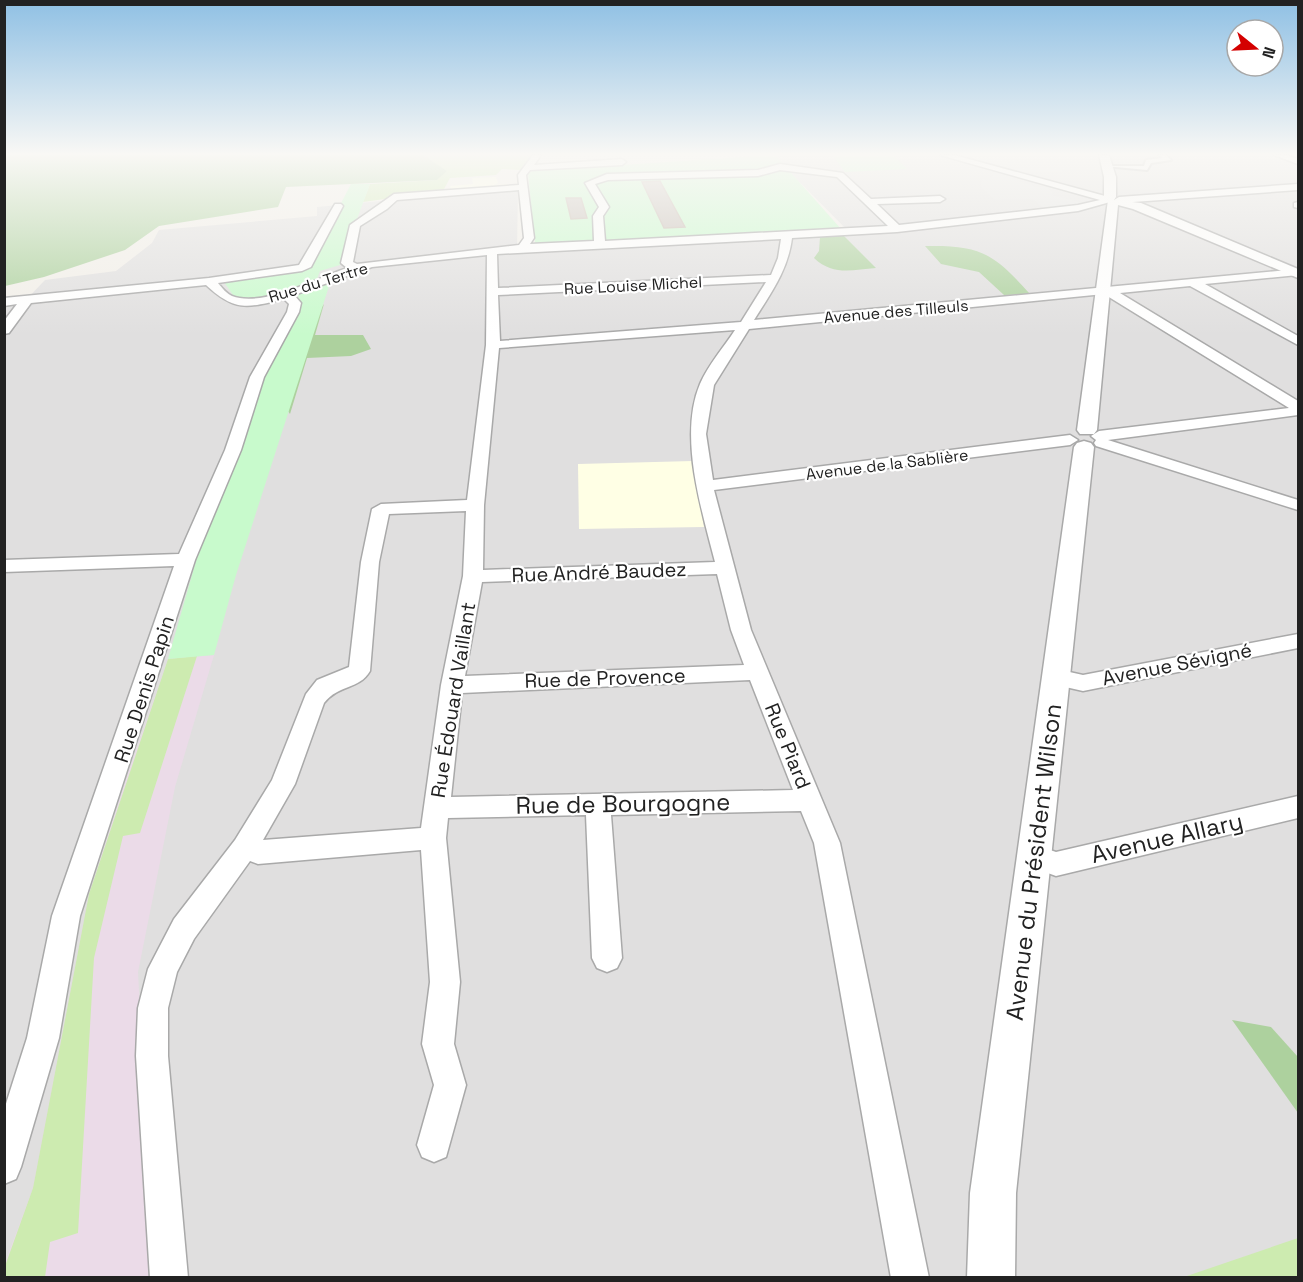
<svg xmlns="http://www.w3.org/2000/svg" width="1303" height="1282" font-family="'Space Grotesk',sans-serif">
<rect width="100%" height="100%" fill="#f2efe9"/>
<path fill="#e0dfdf" d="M773 155H1298V1277H5L4 305 23 303 45 280 116 271 152 243 159 230 317 216V207L518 188 517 251 850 233Z"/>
<path fill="#ebdbe8" d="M214 655 175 787 138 972 154 1277H5L4 1266 33 1188 89 894 129 771 168 659Z"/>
<g fill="#ffffe5">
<path d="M496 177 498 183 494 185 507 184 508 187 451 189 450 186 473 184 472 178Z"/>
<path d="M693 461 704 527 579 529 578 464Z"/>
</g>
<g fill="#cdebb0">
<path d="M423 155H531L520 170 502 169 496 175 450 178 443 191 363 202 370 184 437 180 446 171Z"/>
<path d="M197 656 140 833 123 836 94 958 78 1233 50 1242 45 1277H5V1266L33 1188 89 894 168 659Z"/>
<path d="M1298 1238 1297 1277H1184Z"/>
</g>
<g fill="#add19e">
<path d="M4 155H423L447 171 437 180 286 187 278 207 159 226 125 250 44 277 5 286Z"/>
<path d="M843 235 876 268C852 270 833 276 814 258L819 251 820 237Z"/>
<path d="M925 246C981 245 993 253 1030 294L1004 295 979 272 941 264Z"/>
<path d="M324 304 315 335H363L371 349 351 356 307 358 290 414 265 377Z"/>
<path d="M1232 1020 1271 1027 1298 1057V1113Z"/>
</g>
<g fill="#c8facc">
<path d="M771 155 776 156 842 230 546 246 535 243 528 173 533 171Z"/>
<path d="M893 155 907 169 845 172 833 156Z"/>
<path d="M351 184H370L340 265 320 271 317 279 272 297 235 298 224 282 229 280 306 270Z"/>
<path d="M331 280 236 575 214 655 168 659 196 561 265 377 299 308 298 294Z"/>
</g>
<g fill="#e2e2e2">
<path d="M1000 157 1013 169H1060L1063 172 1014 173 957 158Z"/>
<path d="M995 173 1036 187H1046L1053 193 1051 195 1087 204 1046 210 1033 199 995 200 981 187 982 179 989 180Z"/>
</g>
<g fill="#c7bfb8" stroke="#c4b6ab" stroke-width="1.5">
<path d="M660 181 685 227 664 228 642 182Z"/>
<path d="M566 198H581L587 218 571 219Z"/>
</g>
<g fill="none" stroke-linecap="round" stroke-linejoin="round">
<defs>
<path id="pedestrian" d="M1159 155H1166L1171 160 1151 163 1147 170 1105 166H1144L1146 160 1162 158Z"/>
<g id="minor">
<path d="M533 155H541L534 165 622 159 626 162 622 165 530 170 526 175 534 238 530 244 594 241 593 216 599 207 585 183 607 174 758 170 780 164 843 173 871 199 940 196 945 199 940 202 877 204 899 225 1078 205 1100 200 940 155H954L1105 196 1110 202 1078 211 897 232 792 238C788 270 771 293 754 320L1298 269V275L1205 284 1298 336V345L1190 286 1120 293 1298 401V415L1108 440 1298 500V510L1096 446 1094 443 1096 440 1091 436 1099 431 1289 408 1104 294 749 329 714 385 706 434 713 480 1070 435 1078 440 1070 445 714 490 751 630 840 843 929 1278H891L814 843 801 811 611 815 622 958 617 968 607 972 597 968 592 958 586 815 448 818 446 838 460 982 454 1044 466 1085 446 1157 434 1162 422 1157 417 1145 434 1085 422 1044 430 982 421 850 258 864 250 861 194 939 177 972 168 1008V1056L188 1278H150L136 1056 138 1008 148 969 174 919 235 840 272 780 306 694 317 680 349 667 361 562 372 509 381 504 467 500 486 345 487 255 372 267 294 295 301 303 299 312 264 377 241 450 195 560 80 916 59 1038 21 1167 16 1179 4 1184V1110L27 1038 52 916 174 566 4 572V560L179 554 225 450 250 377 287 312 289 304 284 299C247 308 235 312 206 285L31 303 9 333 4 334V321L17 304 4 306V298L209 278 299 265 335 204H341L343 206 311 267 302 271 218 283C222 288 227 294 232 296 262 308 318 278 347 268L341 263 350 225 394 194 519 185 518 175ZM780 170 837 177 888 226 605 241 603 216 609 207 595 184 608 180 758 176ZM519 190 524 238 519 245 357 264 353 262 360 226 387 209 397 200ZM781 239 778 258 771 275 498 288 497 254ZM766 282 741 322 500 341 498 295ZM735 330C724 347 708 365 700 384 678 436 702 511 715 562L483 570 484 505 499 348ZM466 511 463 576 441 685 421 828 263 840 295 784 324 703C339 684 359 690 370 671L379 562 389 514ZM717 574 731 630 744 665 465 676 482 582ZM750 680 793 790 451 797 462 693Z"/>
<path d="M1274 155H1286L1298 159V164Z"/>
<path d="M1298 184V190L1119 203 1114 200 1119 197Z"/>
<path d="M1298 202V208L1294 207V203Z"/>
<path d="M1298 634V648L1083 691 1048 683 1045 677 1048 671 1056 669 1083 675Z"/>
<path d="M1298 796V818L1056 876 1026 865 1022 857 1026 849 1035 845 1056 852Z"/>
</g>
<g id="tertiary">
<path d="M1099 155H1109L1116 177V197L1114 200 1141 203 1298 269V278L1133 209 1118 205 1097 430 1094 434H1080L1077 430 1108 200 1104 197V177Z"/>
<path d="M1084 441 1091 443 1094 447 1016 1193 1015 1278H967L970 1193 1074 447 1077 443Z"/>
</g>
</defs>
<use href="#pedestrian" stroke="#a9a9a9" stroke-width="4"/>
<use href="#minor" stroke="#a9a9a9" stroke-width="3"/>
<use href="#tertiary" stroke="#a9a9a9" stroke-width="3"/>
<use href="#pedestrian" fill="#fff" fill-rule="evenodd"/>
<use href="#minor" fill="#fff" fill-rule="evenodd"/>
<use href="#tertiary" fill="#fff" fill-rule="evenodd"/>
</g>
<linearGradient id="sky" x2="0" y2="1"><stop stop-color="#8fc0e4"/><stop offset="0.46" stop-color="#f9f8f5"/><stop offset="1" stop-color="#f9f8f5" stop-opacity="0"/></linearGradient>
<rect width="1303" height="335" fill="url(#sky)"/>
<g text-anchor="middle" stroke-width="4.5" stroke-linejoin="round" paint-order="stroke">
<g font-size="16" fill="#222" stroke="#fff">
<text transform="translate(318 282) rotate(-17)" y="6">Rue du Tertre</text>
<text transform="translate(633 285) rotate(-3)" y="6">Rue Louise Michel</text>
<text transform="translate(896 311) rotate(-5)" y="6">Avenue des Tilleuls</text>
<text transform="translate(887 464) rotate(-7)" y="6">Avenue de la Sablière</text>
</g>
<g font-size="20" fill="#222" stroke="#fff">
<text transform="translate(599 572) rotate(-2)" y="7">Rue André Baudez</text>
<text transform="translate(1177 664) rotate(-11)" y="7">Avenue Sévigné</text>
<text transform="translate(605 678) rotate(-2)" y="7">Rue de Provence</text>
<text transform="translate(144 689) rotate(-72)" y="7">Rue Denis Papin</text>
<text transform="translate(453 700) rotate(-81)" y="7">Rue Édouard Vaillant</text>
<text transform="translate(788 746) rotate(68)" y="7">Rue Piard</text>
</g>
<g font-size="24" fill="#222" stroke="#fff">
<text transform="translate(623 804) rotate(-1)" y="8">Rue de Bourgogne</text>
<text transform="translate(1167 838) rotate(-13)" y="8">Avenue Allary</text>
<text transform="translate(1034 862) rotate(-83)" y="8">Avenue du Président Wilson</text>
</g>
</g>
<rect width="1303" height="1282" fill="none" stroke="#222222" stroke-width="12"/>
<g transform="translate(1255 48) rotate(108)"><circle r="28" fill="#ffffff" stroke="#a7a7a7" stroke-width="1.5"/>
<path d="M0-4.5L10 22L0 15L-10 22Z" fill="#d40000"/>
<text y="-9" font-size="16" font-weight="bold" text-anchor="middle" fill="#222222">N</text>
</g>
</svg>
